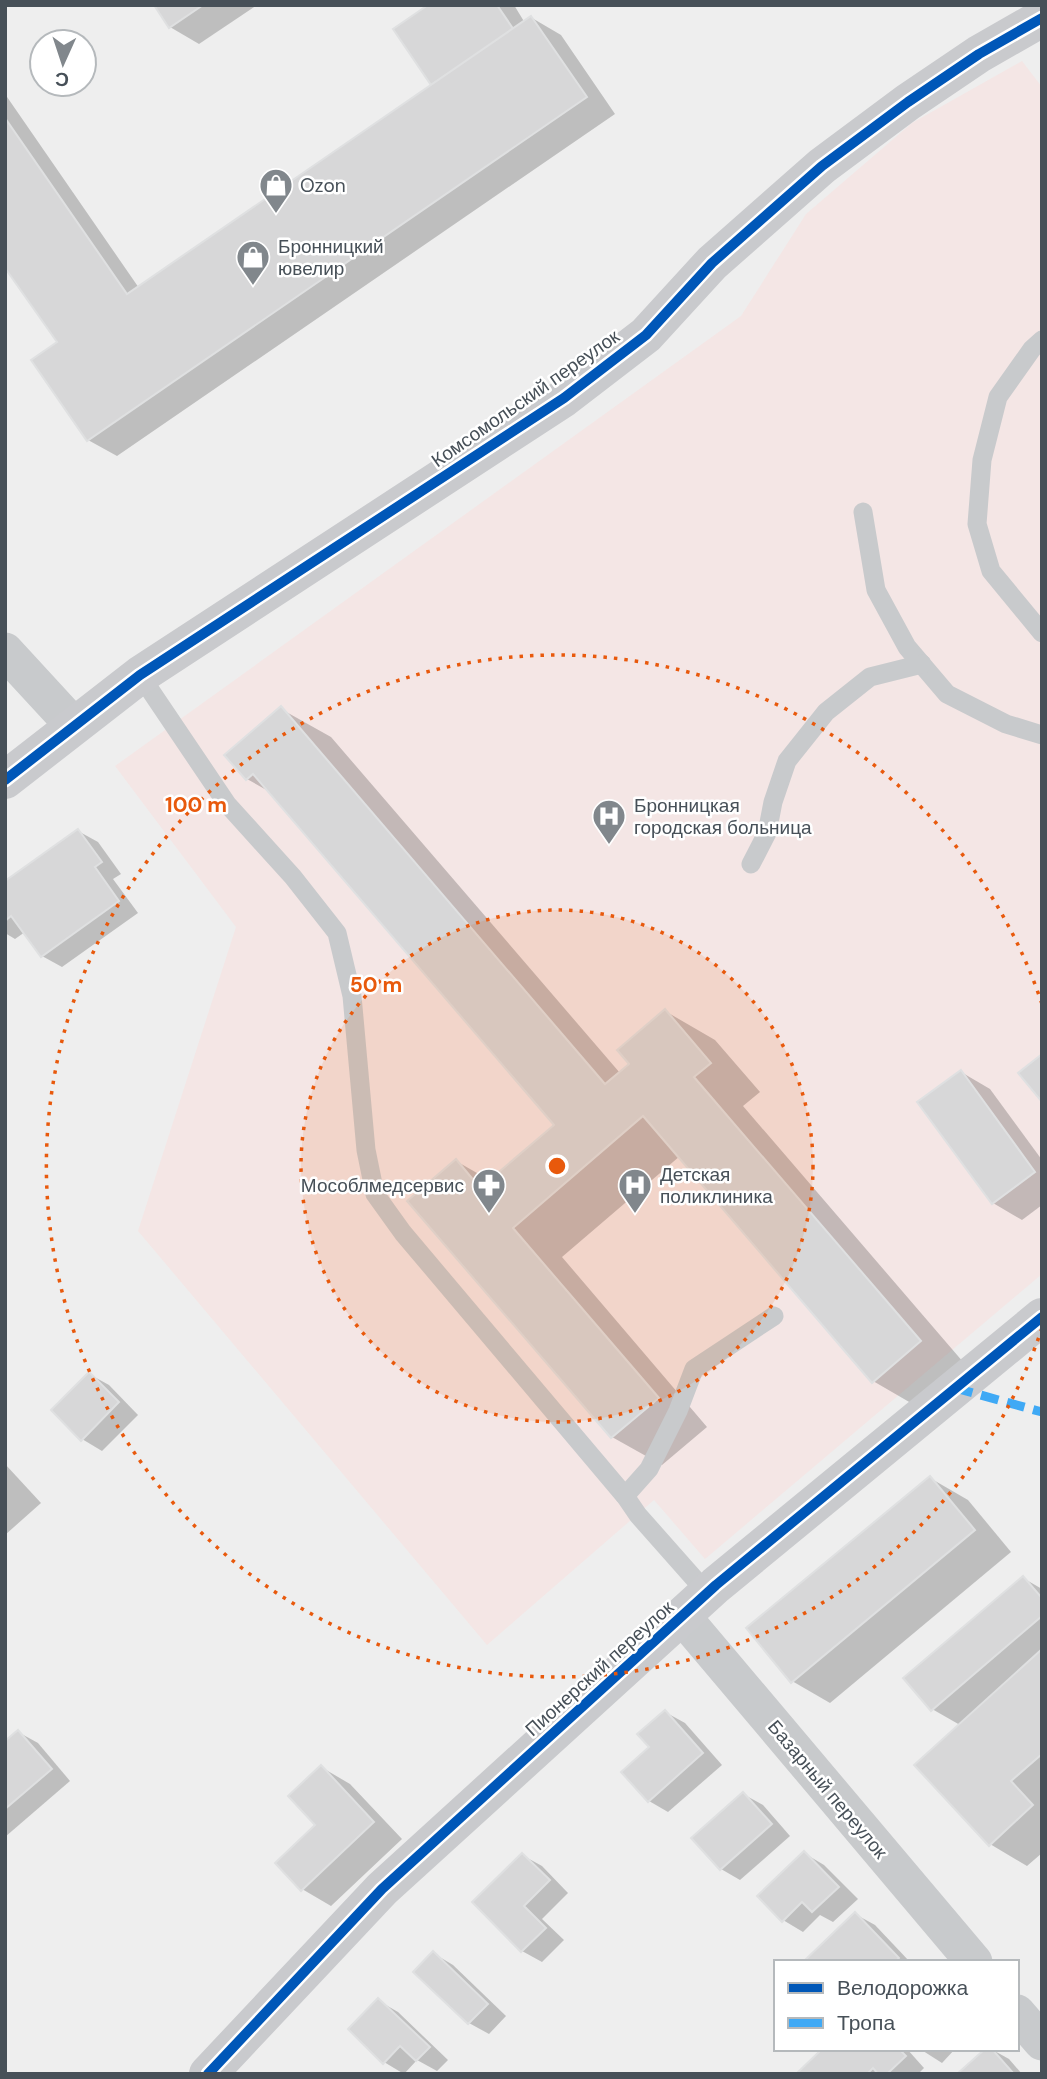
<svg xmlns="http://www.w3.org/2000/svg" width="1047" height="2079" font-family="'DM Sans',sans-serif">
<rect width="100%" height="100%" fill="#eee"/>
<path fill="#f4e6e5" d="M1022 61 1042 87V1274L705 1559 654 1500 487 1645 138 1231 236 927 115 766 741 316 806 214 912 123Z"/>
<g fill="#0003">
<path d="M156 5H257L199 44 170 27Z"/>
<path d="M431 5H514L525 23 532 18 561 35 615 114 117 456 88 440 59 343 5 265V94L139 288 433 85Z"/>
<path d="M281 709 331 737 620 1073 631 1064 665 1011 715 1040 760 1092 743 1106 970 1370 923 1410 873 1381 680 1156 562 1257 707 1427 662 1465 612 1437 456 1161 491 1181 556 1125 270 792 247 779Z"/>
<path d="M78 831 98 842 121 874 113 879 138 913 62 967 42 956 25 932 15 939 5 933V883Z"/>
<path d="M961 1072 990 1089 1042 1160V1205L1022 1220 993 1203Z"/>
<path d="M89 1374 109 1385 138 1415 102 1451 82 1439Z"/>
<path d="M5 1464 41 1503 5 1535Z"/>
<path d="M930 1478 968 1500 1011 1552 830 1703 792 1681Z"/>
<path d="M1023 1578 1042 1589V1853L1027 1866 990 1844 960 1725 932 1709Z"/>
<path d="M665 1712 685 1723 722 1765 668 1812 649 1801 651 1747Z"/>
<path d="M18 1732 38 1743 70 1781 5 1837V1743Z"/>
<path d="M321 1767 350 1784 402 1839 331 1906 302 1889 318 1825Z"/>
<path d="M743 1794 763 1805 790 1836 740 1880 721 1869Z"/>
<path d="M804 1853 824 1865 858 1899 833 1922 820 1915 803 1932 783 1920Z"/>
<path d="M522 1855 542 1866 568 1893 542 1919 564 1940 542 1962 522 1951 474 1902Z"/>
<path d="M855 1914 875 1925 910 1962H805Z"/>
<path d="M433 1953 453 1965 506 2016 489 2034 469 2023Z"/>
<path d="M379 2001 398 2012 448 2060 437 2071 417 2060 404 2074 384 2062Z"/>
<path d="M825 2049H907L924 2068 918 2074H798Z"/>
<path d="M920 2049H955L942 2063Z"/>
<path d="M991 2049 1009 2059 1022 2074H960Z"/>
</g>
<g fill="#d7d7d8" stroke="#dfe0e1" stroke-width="2">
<path d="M154 5H203L169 28Z"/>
<path d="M428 5H497L514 30 431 85 393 29Z"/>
<path d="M531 16 587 97 87 441 31 360 57 342 5 268V118L127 294Z"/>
<path d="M281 706 605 1084 629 1064 617 1050 665 1009 711 1063 694 1077 921 1341 872 1383 643 1116 513 1228 659 1398 611 1438 407 1201 456 1159 480 1188 554 1125 253 774 246 780 224 755Z"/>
<path d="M78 829 102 862 95 867 119 901 41 957 11 916 5 921V881Z"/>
<path d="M1042 1054V1102L1018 1073Z"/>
<path d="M961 1070 1035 1172 992 1204 917 1102Z"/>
<path d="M89 1372 119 1402 81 1441 51 1410Z"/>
<path d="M930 1476 975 1530 791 1683 746 1628Z"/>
<path d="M1023 1576 1042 1598V1616L931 1711 903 1678Z"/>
<path d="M1042 1649V1754L1011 1781 1033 1805 989 1846 914 1765Z"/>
<path d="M665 1710 703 1753 648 1802 621 1772 649 1747 637 1734Z"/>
<path d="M18 1730 52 1769 5 1809V1741Z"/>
<path d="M321 1765 374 1822 301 1891 275 1863 315 1825 288 1796Z"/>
<path d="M743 1792 772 1824 720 1870 691 1838Z"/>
<path d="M804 1851 839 1887 812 1912 802 1902 782 1922 757 1896Z"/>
<path d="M522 1853 550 1880 524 1906 546 1928 521 1952 472 1902Z"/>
<path d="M855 1912 899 1958 895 1962H803Z"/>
<path d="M433 1951 488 2004 468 2024 413 1972Z"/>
<path d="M378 1998 430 2047 416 2061 400 2046 383 2064 348 2029Z"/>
<path d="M822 2049H899L906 2056 887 2074H878L873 2068 867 2074H796Z"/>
<path d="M985 2049H992L1014 2074H957Z"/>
</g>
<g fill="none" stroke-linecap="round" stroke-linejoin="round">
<g stroke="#c8cacc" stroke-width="19">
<path d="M1042 340 1032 349 998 397 982 460 977 524 991 571 1042 633"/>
<path d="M863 512 876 590 907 647 947 694 1006 724 1042 735"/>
<path d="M140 675 227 804 293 877 337 933 352 996 366 1150 375 1194 403 1233 625 1496 638 1515 707 1593"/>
<path d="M751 864 767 833 773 802 787 761 826 712 870 677 922 664"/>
<path d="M625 1496 649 1469 678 1411 694 1369 774 1316"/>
</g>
<g stroke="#c8cacc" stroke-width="37">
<path d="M5 651 74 726"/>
<path d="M682 1616 974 1962"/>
<path d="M1017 2013 1042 2042"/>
</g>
<g stroke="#c9cacd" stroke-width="38">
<path d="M5 780 140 675 564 398 646 335 712 263 822 166 908 102 979 54 1042 18"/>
<path d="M208 2074 382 1889 716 1585 1042 1317"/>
</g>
<path stroke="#3fa9f5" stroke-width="9" stroke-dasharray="18 9" stroke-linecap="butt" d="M955 1388 1042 1412"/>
<defs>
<g id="cycleway">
<path d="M5 780 140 675 564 398 646 335 712 263 822 166 908 102 979 54 1042 18"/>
<path d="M208 2074 382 1889 716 1585 1042 1317"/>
</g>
</defs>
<use href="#cycleway" stroke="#fff" stroke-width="15"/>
<use href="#cycleway" stroke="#0057b8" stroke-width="10"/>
</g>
<circle cx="557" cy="1166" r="256" fill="#e8590c" fill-opacity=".12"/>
<g fill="none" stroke="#e8590c" stroke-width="3.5" stroke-dasharray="3.5 7">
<circle cx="557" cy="1166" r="256"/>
<path d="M1042 1328A511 511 0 1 1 1042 1004"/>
</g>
<defs>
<symbol id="shop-pin" viewBox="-11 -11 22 30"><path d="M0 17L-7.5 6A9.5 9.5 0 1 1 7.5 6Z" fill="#81878c" stroke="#fff"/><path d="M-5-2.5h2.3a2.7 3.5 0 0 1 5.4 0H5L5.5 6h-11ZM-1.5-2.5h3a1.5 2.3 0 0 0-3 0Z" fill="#fff"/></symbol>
<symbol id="hospital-pin" viewBox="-11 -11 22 30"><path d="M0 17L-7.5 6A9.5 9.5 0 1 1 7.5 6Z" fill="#81878c" stroke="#fff"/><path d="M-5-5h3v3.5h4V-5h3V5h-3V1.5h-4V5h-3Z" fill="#fff"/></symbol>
<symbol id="pharmacy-pin" viewBox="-11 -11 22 30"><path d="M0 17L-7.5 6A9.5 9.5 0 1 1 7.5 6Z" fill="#81878c" stroke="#fff"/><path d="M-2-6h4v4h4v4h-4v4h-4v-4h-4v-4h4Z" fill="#fff"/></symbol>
</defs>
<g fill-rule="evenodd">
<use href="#shop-pin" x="257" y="166" width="38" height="52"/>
<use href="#shop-pin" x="234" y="238" width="38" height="52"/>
<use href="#hospital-pin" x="590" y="797" width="38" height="52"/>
<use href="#pharmacy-pin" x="470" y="1166" width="38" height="52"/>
<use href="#hospital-pin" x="616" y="1166" width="38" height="52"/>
</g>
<g text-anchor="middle" stroke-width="5" stroke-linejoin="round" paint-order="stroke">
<g font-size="19" fill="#475058" stroke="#fff" text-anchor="start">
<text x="300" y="192">Ozon</text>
<text x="278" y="253">Бронницкий<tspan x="278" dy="22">ювелир</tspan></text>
<text x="634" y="812">Бронницкая<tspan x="634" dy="22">городская больница</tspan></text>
<text x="660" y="1181">Детская<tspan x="660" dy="22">поликлиника</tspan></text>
<text x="464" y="1192" text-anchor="end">Мособлмедсервис</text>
</g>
<g font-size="19" fill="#475058" stroke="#fff">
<text transform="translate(525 398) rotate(-35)" y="7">Комсомольский переулок</text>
<text transform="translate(599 1668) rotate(-42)" y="7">Пионерский переулок</text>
<text transform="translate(828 1789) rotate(50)" y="7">Базарный переулок</text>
</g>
</g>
<circle cx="557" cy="1166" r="10" fill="#e8590c" stroke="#fff" stroke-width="3.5"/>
<g font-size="21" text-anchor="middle" font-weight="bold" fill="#e8590c" stroke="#fff" stroke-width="5" stroke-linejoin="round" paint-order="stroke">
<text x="196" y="812">100 m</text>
<text x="376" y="992">50 m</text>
</g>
<rect width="1047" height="2079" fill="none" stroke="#475058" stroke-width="14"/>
<rect x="774" y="1960" width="245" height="91" fill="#ffffff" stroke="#b5b9bc" stroke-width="2"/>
<rect x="788" y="1983" width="35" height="10" fill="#0057b8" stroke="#b5b9bc" stroke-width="2"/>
<text x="837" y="1995" font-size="21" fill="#475058">Велодорожка</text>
<rect x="788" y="2018" width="35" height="10" fill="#3fa9f5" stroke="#b5b9bc" stroke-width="2"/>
<text x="837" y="2030" font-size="21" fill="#475058">Тропа</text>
<g transform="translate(63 63) rotate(183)"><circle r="33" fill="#ffffff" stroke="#b5b9bc" stroke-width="2"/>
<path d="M0-5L12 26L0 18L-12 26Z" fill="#81878c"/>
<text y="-10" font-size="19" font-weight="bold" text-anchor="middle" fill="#475058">С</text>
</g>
</svg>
